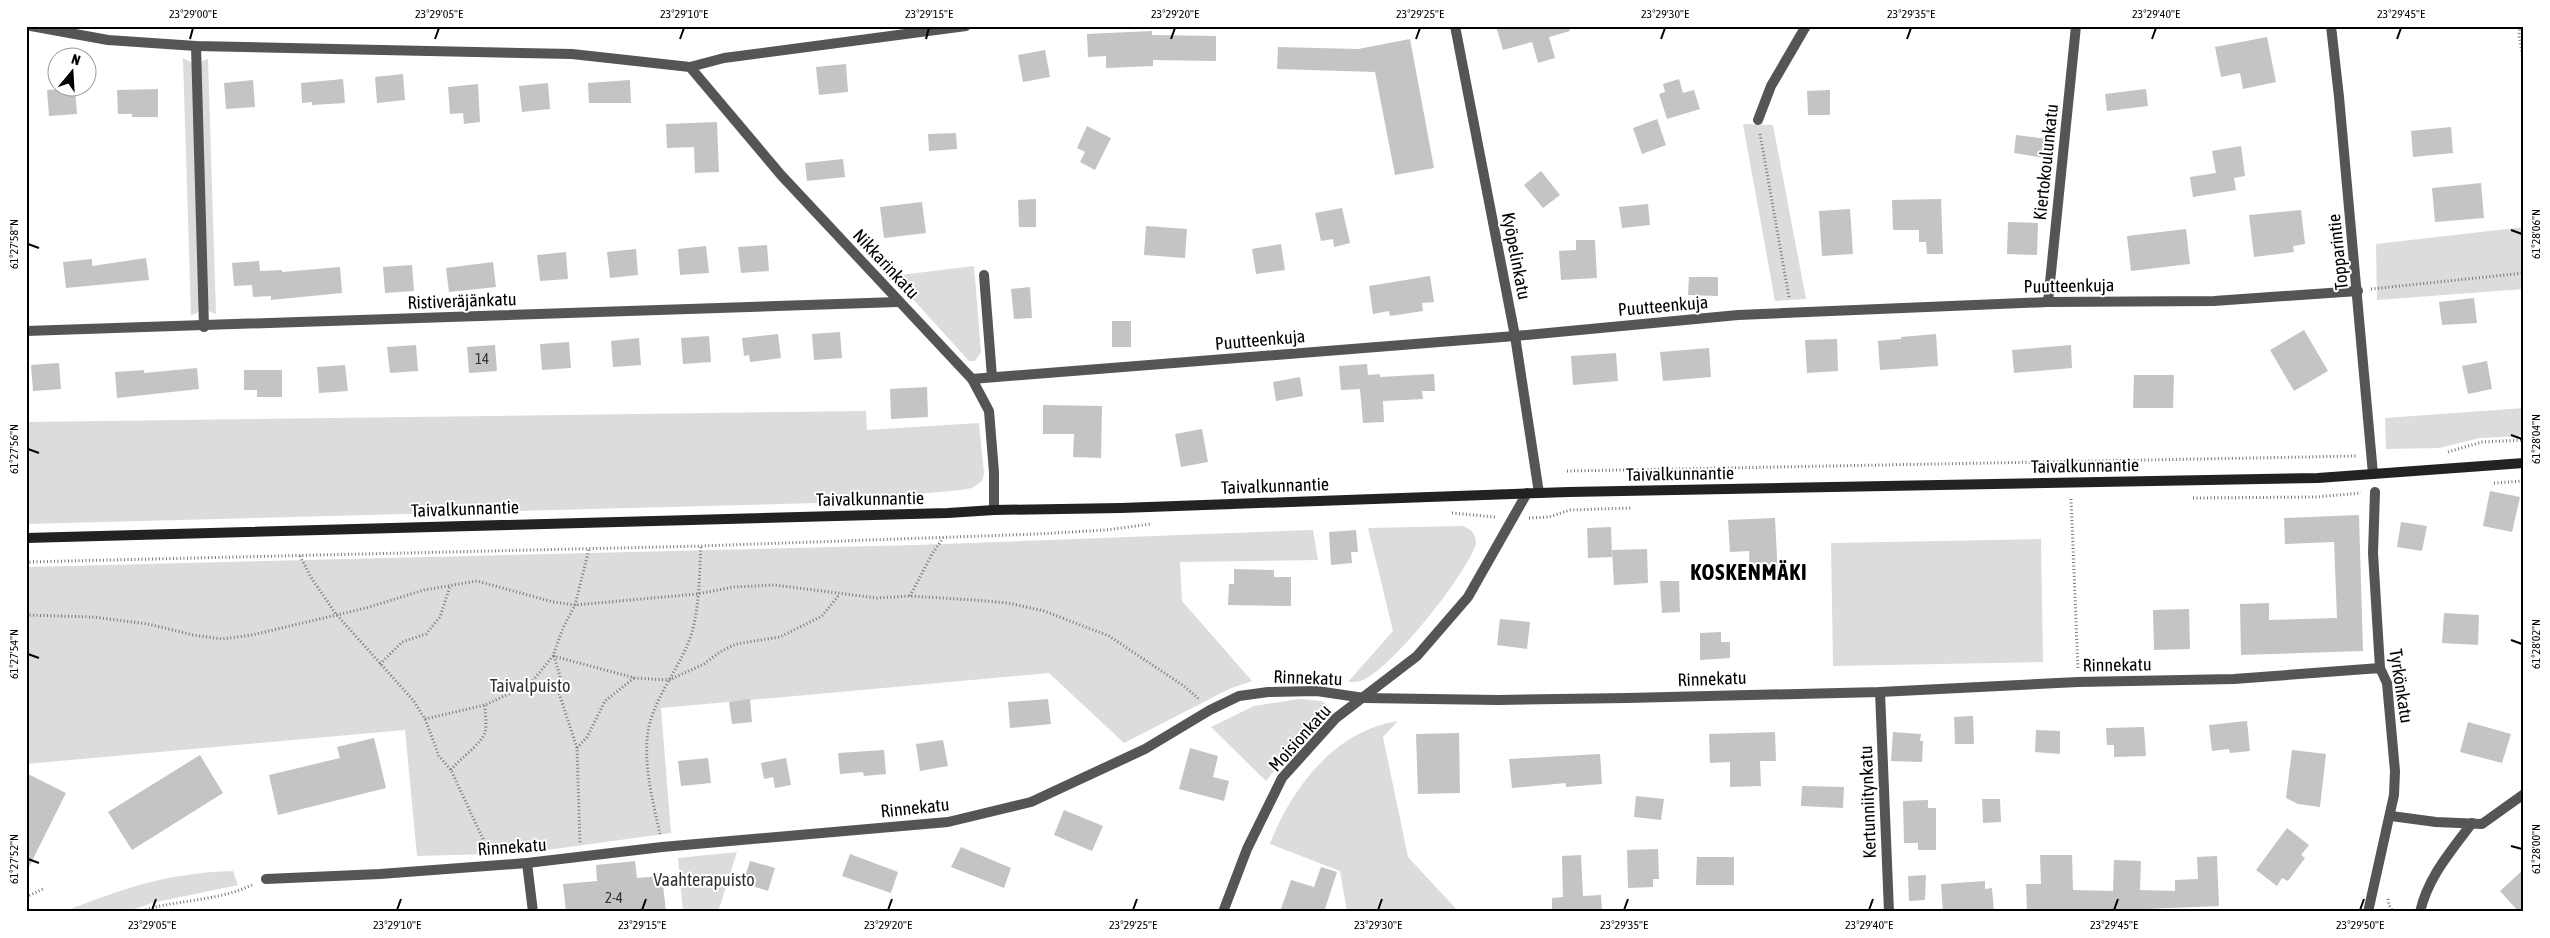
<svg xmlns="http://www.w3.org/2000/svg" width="2550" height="938" font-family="'Asap Condensed',sans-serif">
<rect width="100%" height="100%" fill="#fff"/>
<g fill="#dcdcdc">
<path d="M183 58 191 62 193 68 200 307 197 313 191 315Z"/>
<path d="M208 59 216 314 209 311 206 305 199 67 202 61Z"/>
<path d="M1743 124 1773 125 1806 299 1775 301Z"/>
<path d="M2524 227V289L2377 300 2376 244Z"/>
<path d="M974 266 981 352 975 361H969L892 276Z"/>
<path d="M2524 408V436L2480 438 2439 448 2386 449 2385 418Z"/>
<path d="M866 411 867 430 979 423 984 474 982 481 972 488 961 490 817 503 26 524V422Z"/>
<path d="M1463 526C1472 530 1476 534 1476 544 1465 576 1394 666 1363 680 1358 682 1354 682 1348 682L1393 631 1368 528Z"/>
<path d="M1313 530 1318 560 1180 562 1182 601 1252 681 1229 689 1124 743 1049 673 661 708 671 833 525 853 417 856 405 730 26 764V567L916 545Z"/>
<path d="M2041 539 2043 662 1833 666 1831 543Z"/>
<path d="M1299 699 1321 701 1326 704 1328 714 1297 743 1266 781 1211 727 1254 706Z"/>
<path d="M1398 721 1383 737 1408 857 1459 912H1347L1340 871 1270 844C1291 788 1336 730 1398 721Z"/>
<path d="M737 852 718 912H683L678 858Z"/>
<path d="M233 871 238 885 152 903 126 912H63C124 888 167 873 233 871Z"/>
</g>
<g fill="#c4c4c4">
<path d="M1496 26H1569L1570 31 1549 37 1555 58 1538 63 1532 42 1503 50Z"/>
<path d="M1152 31V35L1216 36V61L1153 60V66L1106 68V56L1088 57 1087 34Z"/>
<path d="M2267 37 2276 82 2243 89 2240 73 2221 77 2215 47Z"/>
<path d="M1410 39 1434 168 1395 175 1375 72 1277 69 1278 47 1358 49Z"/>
<path d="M1045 50 1050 77 1023 82 1018 55Z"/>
<path d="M846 64 848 92 819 95 816 67Z"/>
<path d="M403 74 405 100 377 103 375 77Z"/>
<path d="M343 79 345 103 312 105V102L302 103 301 83Z"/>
<path d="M1679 79 1683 93 1694 90 1700 109 1667 119 1659 94 1665 92 1663 84Z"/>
<path d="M253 80 255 107 226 109 224 83Z"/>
<path d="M630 80 631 103H589L588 83Z"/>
<path d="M548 83 550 109 522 112 519 86Z"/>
<path d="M478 84 480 122 464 124 463 113 450 114 448 87Z"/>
<path d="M75 88 77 114 49 116 47 90Z"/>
<path d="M158 89V117H132V114H118L117 90Z"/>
<path d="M2146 89 2148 106 2107 111 2105 94Z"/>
<path d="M1830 90V115H1808L1807 91Z"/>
<path d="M1657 119 1666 145 1642 154 1633 128Z"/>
<path d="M717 122 719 172 695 173 694 147 667 148 666 124Z"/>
<path d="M1087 126 1111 138 1095 170 1080 162 1085 152 1077 148Z"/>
<path d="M2451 127 2453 153 2413 157 2411 131Z"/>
<path d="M956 133 957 149 929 151 928 134Z"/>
<path d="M2016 135 2054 140 2051 159 2014 153Z"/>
<path d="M2241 146 2245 176 2234 178 2236 190 2193 197 2190 177 2216 173 2212 151Z"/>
<path d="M843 159 845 177 807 181 805 163Z"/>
<path d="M1541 171 1560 195 1543 208 1524 185Z"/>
<path d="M2481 183 2484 218 2435 222 2432 188Z"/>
<path d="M1036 199V227H1019L1018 200Z"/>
<path d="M1941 199 1943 254H1927L1926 242H1919V230H1893L1892 200Z"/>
<path d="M922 202 926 233 884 238 880 207Z"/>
<path d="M1648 204 1650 225 1622 228 1619 207Z"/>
<path d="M1342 208 1350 243 1334 247 1333 239 1321 241 1315 213Z"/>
<path d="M1850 209 1853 254 1822 256 1819 211Z"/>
<path d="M2301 210 2305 244 2293 246 2294 252 2254 257 2249 215Z"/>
<path d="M2008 222 2038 223 2037 255 2007 254Z"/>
<path d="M1146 226 1187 229 1185 258 1144 255Z"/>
<path d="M2186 229 2190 264 2131 271 2127 236Z"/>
<path d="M1576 240H1595L1597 278 1561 280 1559 251 1576 250Z"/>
<path d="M1281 244 1285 270 1256 274 1252 249Z"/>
<path d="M767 245 769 271 741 273 738 247Z"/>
<path d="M706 246 709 273 680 275 678 249Z"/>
<path d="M636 249 638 275 610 278 607 252Z"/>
<path d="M566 252 568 279 540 281 537 255Z"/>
<path d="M146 258 149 280 66 288 63 262 92 259V266Z"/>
<path d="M259 261 260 271 282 270V272L340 267 342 293 271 300V296L253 297 252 285 234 286 232 263Z"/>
<path d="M493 262 496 287 449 292 446 268Z"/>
<path d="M412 265 414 291 385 293 383 267Z"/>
<path d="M1430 276 1434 302 1422 303 1423 311 1390 316 1389 311 1373 314 1369 286Z"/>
<path d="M1689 277H1718V296L1688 295Z"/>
<path d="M1030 287 1032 318 1014 319 1011 289Z"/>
<path d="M2474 298 2477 323 2442 325 2439 302Z"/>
<rect x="1112" y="321" width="19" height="26"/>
<path d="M2304 330 2328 371 2294 391 2270 350Z"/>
<path d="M840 332 842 358 814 360 812 334Z"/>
<path d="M778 334 781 358 750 362 749 355 744 356 742 338Z"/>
<path d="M1936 334 1938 366 1880 370 1878 341 1901 339V337Z"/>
<path d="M709 336 711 362 683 364 681 338Z"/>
<path d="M639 338 641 365 613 367 611 341Z"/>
<path d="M1837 339 1838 371 1807 373 1805 340Z"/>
<path d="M569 342 571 368 542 370 540 344Z"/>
<path d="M416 345 418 371 390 373 387 347Z"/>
<path d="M495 345 497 371 469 373 467 347Z"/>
<path d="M2071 345 2072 368 2014 373 2012 350Z"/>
<path d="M1709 348 1711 377 1663 381 1660 352Z"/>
<path d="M1616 353 1618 381 1573 385 1571 356Z"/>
<path d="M2487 361 2492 389 2468 394 2462 366Z"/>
<path d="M59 363 61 389 33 391 31 365Z"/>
<path d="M1367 364 1368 375 1380 374V377L1434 374 1435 391H1422L1423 399 1383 401 1384 422 1363 423 1360 389 1341 390 1339 366Z"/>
<path d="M345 365 348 391 319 393 317 367Z"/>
<path d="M197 368 199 389 117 398 115 372 144 370V373Z"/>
<path d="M244 370H282V397H257V390H244Z"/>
<path d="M2134 375H2174L2173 408H2133Z"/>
<path d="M1300 377 1303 396 1276 401 1273 382Z"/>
<path d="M927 387 928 417 891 419 890 389Z"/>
<path d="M1043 405 1102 406 1101 458 1073 457 1074 434H1043Z"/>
<path d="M1202 429 1208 462 1181 467 1175 434Z"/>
<path d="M2490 491 2520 497 2512 532 2483 526Z"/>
<path d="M2359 515 2363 651 2241 655 2240 604 2269 603V620L2337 618 2334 542 2285 544 2284 518Z"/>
<path d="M1775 518 1778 577 1750 578 1749 551 1730 552 1728 520Z"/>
<path d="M2401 522 2427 526 2422 551 2397 547Z"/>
<path d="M1611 527 1612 557 1588 558 1587 528Z"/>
<path d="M1356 530 1358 552H1351L1352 563 1331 565 1329 532Z"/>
<path d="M1647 549 1648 583 1614 585 1612 550Z"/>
<path d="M1234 569 1274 570V577H1291V606L1228 605 1229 584H1234Z"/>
<path d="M1660 581H1679L1680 612 1662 613Z"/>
<path d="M2189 609 2190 649 2154 650 2153 610Z"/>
<path d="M2444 613 2479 615 2478 645 2442 643Z"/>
<path d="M1500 619 1530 622 1527 649 1497 645Z"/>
<path d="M1721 632V642H1730V658L1700 660V633Z"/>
<path d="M750 699 752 722 732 724 729 702Z"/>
<path d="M1048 699 1051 724 1010 728 1008 702Z"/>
<path d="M1973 716 1974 744H1955L1954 717Z"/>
<path d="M2247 721 2250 751 2230 753 2229 749 2212 751 2209 725Z"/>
<path d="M2468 722 2511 734 2502 763 2460 752Z"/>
<path d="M2144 727 2146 756 2114 757V745H2107L2106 728Z"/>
<path d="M2036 730 2060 731V754L2035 752Z"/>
<path d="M1775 732 1776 761H1760L1761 786 1730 787V762L1710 763 1709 734Z"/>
<path d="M1893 732 1921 734 1920 741H1923L1922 762 1891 761Z"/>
<path d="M1459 733 1460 793 1418 794 1416 734Z"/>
<path d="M374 738 386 788 278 815 269 775 340 758 337 747Z"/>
<path d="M943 740 948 766 920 771 916 744Z"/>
<path d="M1190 748 1218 756 1213 777 1229 781 1224 801 1179 789Z"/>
<path d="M884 750 886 774 864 776 863 772 840 774 838 753Z"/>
<path d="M2292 750 2326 754 2320 807 2298 804 2286 798Z"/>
<path d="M1600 754 1602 784 1566 787V783L1512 788 1509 759Z"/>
<path d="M200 755 223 793 132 850 108 812Z"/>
<path d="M708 758 711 783 681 786 678 761Z"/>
<path d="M786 758 791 785 775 788 773 777 764 779 761 763Z"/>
<path d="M26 773 66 793 26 873Z"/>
<path d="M1802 786 1844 787 1843 808 1801 806Z"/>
<path d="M1636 796 1664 799 1661 820 1634 817Z"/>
<path d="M1982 799H2000L2001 822 1983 823Z"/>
<path d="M1928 800V808H1936V850H1918V843H1904L1903 801Z"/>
<path d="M1064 810 1103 826 1092 851 1054 835Z"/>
<path d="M2287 828 2309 845 2301 855 2305 858 2288 881 2282 878 2277 886 2256 870Z"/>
<path d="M961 847 1011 868 1004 888 951 867Z"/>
<path d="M1658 849 1659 879H1653V887L1628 888 1627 850Z"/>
<path d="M850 854 898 872 891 893 842 876Z"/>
<path d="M1581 855 1583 896 1601 895 1602 912H1552V898L1563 897 1562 856Z"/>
<path d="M2040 855H2072L2073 890 2113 891 2114 860 2141 861 2140 890 2175 891V880L2198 879 2197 857 2217 856 2219 906 2147 909V912H2027L2026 884H2041Z"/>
<path d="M1697 857H1734V885H1696Z"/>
<path d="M635 861 637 878 662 876 666 912H566L563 884 597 881 596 865Z"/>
<path d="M750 861 775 868 768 891 743 883Z"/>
<path d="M1321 867 1337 872 1324 912H1280L1291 880 1314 887Z"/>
<path d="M2524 869V912H2519L2500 891Z"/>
<path d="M1926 875 1925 900 1909 901 1908 876Z"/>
<path d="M1985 881V889L1992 888 1994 912H1943L1941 884Z"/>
</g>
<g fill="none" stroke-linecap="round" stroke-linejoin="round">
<g stroke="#777" stroke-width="3" stroke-dasharray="1 2.5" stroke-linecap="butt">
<path d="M2520 26 2519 35 2524 64"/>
<path d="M1760 134 1789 297"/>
<path d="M2371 289 2524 273"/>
<path d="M2448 452 2482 442 2524 440"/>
<path d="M1567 471 2357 456"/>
<path d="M2494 483 2524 481"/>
<path d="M2193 498 2316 497 2361 493"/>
<path d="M2071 499 2078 669"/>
<path d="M1452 513 1495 517"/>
<path d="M1529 518 1549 517 1570 510 1631 508"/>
<path d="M300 556 312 579 336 614 413 700 425 719 439 756 451 770 489 852"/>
<path d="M26 562 701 546 1038 534 1106 530 1151 524"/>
<path d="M910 596 932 554 943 538"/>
<path d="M26 615 93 617 148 624 193 635 222 639 252 635 366 608 424 590 477 581 553 602 575 605 697 594 734 587 774 585 877 598 910 596 974 600 1008 603 1044 611 1109 636 1184 686 1199 699"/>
<path d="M553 656 635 678 669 680 704 664 720 652 736 644 780 637 822 616 839 595"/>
<path d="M554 656 560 676 559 693 577 748 580 843"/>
<path d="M380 664 402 642 426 634 440 617 450 586"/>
<path d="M425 719 485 705 530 684 553 656 563 628 575 605 589 549"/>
<path d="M577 748 587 737 605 701 634 678"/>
<path d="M451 770C460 758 481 745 485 732 487 725 485 713 485 705"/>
<path d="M660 834C653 802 643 765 648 731 654 698 677 672 689 641 700 611 699 577 701 546"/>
<path d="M26 897 45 888"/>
<path d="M2388 899 2389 905 2393 912"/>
<path d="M139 912C175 899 217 902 252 885"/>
</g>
<g stroke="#555" stroke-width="10">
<path d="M2331 26 2339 97"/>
<path d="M984 275 992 377"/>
<path d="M2375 492 2373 553 2380 668"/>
<path d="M2420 912C2428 877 2451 851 2472 823"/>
</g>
<g stroke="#555" stroke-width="10">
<path d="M31 26 108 40 196 46 572 54 690 67 724 58 966 26"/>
<path d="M1455 26 1515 336 1539 493"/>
<path d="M196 46 204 327"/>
<path d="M690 67 781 175 972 379 989 411 994 472V510"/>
<path d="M2339 97 2373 474"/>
<path d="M1758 120 1771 86 1806 26"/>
<path d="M2048 302 2076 26"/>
<path d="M26 331 898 302"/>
<path d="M972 379 1515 336 1738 315 2048 302 2214 301 2358 291"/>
<path d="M1880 692 1889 912"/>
<path d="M2391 816 2436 822 2482 824 2524 794"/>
<path d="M527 863 533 912"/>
<path d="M266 879 380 874 527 863 662 847 948 822 1031 802 1145 749 1210 710 1239 696 1268 692 1317 691 1364 698 1498 700 1627 698 1880 692 2078 682 2234 679 2380 668 2387 683 2395 771 2394 795 2368 912"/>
<path d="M1223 912 1247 849 1282 778 1336 718 1417 656 1468 597 1527 493"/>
</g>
<path stroke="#222" stroke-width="10" d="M26 538 948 513 994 510 1121 508 1569 492 2318 478 2524 463"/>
</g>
<path fill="none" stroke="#000" stroke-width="2" d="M190 39 193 28M435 39 439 28M680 39 684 28M926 39 929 28M1171 39 1175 28M1416 39 1420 28M1661 39 1665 28M1907 39 1911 28M2152 39 2156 28M2397 39 2401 28M2511 230 2522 234M28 244 39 248M2511 435 2522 439M28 449 39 453M2511 640 2522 644M28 654 39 658M2511 846 2522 849M28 859 39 863M152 910 156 899M397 910 401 899M642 910 646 899M888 910 892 899M1133 910 1137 899M1378 910 1382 899M1624 910 1628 899M1869 910 1873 899M2114 910 2118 899M2360 910 2364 899"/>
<g text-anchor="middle" stroke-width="4" stroke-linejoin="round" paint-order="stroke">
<g font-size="15" fill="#313131">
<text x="482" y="364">14</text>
<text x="614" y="903">2-4</text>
</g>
<g font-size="18" fill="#000" stroke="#fff">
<text transform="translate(2046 162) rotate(-84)" y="6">Kiertokoulunkatu</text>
<text transform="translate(2338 252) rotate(-96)" y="6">Topparintie</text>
<text transform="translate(1516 256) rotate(79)" y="6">Kyöpelinkatu</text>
<text transform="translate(886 264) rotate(47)" y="6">Nikkarinkatu</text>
<text transform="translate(2069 286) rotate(-1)" y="6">Puutteenkuja</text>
<text transform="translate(462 301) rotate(-2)" y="6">Ristiveräjänkatu</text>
<text transform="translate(1663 306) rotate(-5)" y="6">Puutteenkuja</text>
<text transform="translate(1260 340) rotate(-5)" y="6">Puutteenkuja</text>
<text transform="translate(2085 466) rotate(-1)" y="6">Taivalkunnantie</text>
<text transform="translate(1680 474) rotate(-1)" y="6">Taivalkunnantie</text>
<text transform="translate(1275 486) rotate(-2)" y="6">Taivalkunnantie</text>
<text transform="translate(870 499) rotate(-1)" y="6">Taivalkunnantie</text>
<text transform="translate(465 509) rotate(-2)" y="6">Taivalkunnantie</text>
<text transform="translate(2117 665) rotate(-1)" y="6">Rinnekatu</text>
<text transform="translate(1308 678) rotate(2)" y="6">Rinnekatu</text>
<text transform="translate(1712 679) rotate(-2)" y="6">Rinnekatu</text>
<text transform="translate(2401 686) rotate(81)" y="6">Tyrkönkatu</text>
<text transform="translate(1300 738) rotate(-48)" y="6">Moisionkatu</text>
<text transform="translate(1868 802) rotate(-92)" y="6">Kertunniitynkatu</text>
<text transform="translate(915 808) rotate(-6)" y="6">Rinnekatu</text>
<text transform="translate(512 847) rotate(-4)" y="6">Rinnekatu</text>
</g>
<g font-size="18" fill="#333" stroke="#fff">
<text x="530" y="692">Taivalpuisto</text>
<text x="704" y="886">Vaahterapuisto</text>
</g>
<g font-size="22" font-weight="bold" letter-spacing="1" fill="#000" stroke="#fff">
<text x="1749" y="580">KOSKENMÄKI</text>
</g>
</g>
<rect width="2550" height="938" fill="none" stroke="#ffffff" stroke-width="55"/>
<g transform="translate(72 72) rotate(18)"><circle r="24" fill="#ffffff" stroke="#999999"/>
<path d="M0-4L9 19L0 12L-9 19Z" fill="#000000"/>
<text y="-8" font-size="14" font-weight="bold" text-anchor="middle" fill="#000000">N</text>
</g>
<rect x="28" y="28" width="2494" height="882" fill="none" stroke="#000" stroke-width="2"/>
<g font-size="12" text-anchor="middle" fill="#000">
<text x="193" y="18">23°29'00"E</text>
<text x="439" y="18">23°29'05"E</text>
<text x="684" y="18">23°29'10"E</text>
<text x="929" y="18">23°29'15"E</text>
<text x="1175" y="18">23°29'20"E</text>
<text x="1420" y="18">23°29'25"E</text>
<text x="1665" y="18">23°29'30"E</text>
<text x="1911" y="18">23°29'35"E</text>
<text x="2156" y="18">23°29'40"E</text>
<text x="2401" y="18">23°29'45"E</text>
<text transform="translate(2536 234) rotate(-90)" y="4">61°28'06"N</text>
<text transform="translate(14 244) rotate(-90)" y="4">61°27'58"N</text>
<text transform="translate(2536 439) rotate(-90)" y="4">61°28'04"N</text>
<text transform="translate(14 449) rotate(-90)" y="4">61°27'56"N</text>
<text transform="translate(2536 644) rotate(-90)" y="4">61°28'02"N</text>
<text transform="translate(14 654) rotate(-90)" y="4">61°27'54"N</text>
<text transform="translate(2536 849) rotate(-90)" y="4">61°28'00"N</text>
<text transform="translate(14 859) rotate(-90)" y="4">61°27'52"N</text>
<text x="152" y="929">23°29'05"E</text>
<text x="397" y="929">23°29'10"E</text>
<text x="642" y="929">23°29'15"E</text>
<text x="888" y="929">23°29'20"E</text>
<text x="1133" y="929">23°29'25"E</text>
<text x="1378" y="929">23°29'30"E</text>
<text x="1624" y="929">23°29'35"E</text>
<text x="1869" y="929">23°29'40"E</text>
<text x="2114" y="929">23°29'45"E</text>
<text x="2360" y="929">23°29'50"E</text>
</g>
</svg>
